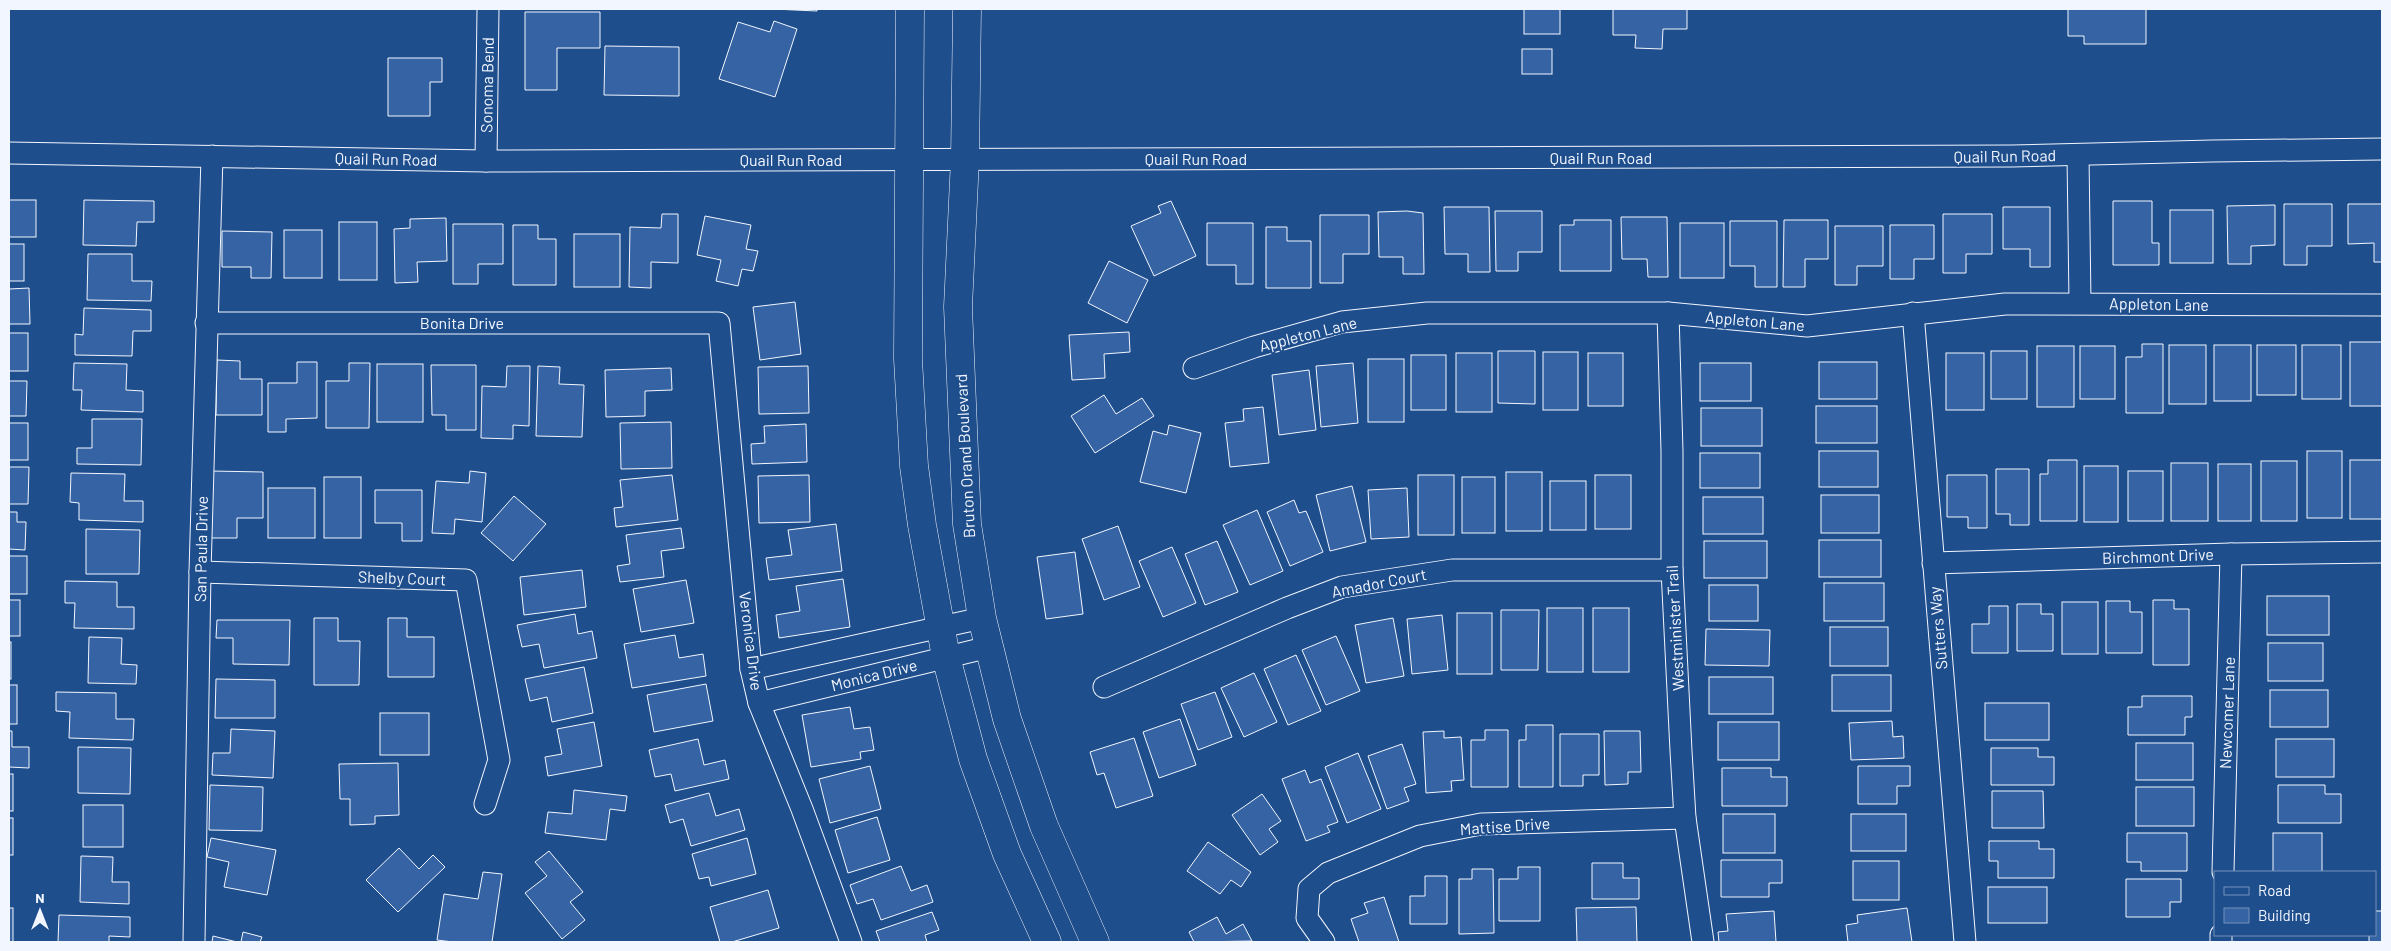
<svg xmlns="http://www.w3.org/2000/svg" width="2391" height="951" font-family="Barlow,sans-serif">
<rect width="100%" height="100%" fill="#1f4e8c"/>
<g fill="#3563a3" stroke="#f2f6ff">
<path d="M773 9H817V11Z"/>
<rect x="1524" y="9" width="36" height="25"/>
<path d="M1613 9H1687V29H1663L1662 49 1635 48 1636 35H1613Z"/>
<path d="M2068 9H2146V44H2084V36H2068Z"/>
<path d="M525 12H600V48H557V90H525Z"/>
<path d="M774 21 797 29 775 97 719 79 738 22 770 32Z"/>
<path d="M605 46 679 47V96L604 95Z"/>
<rect x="1522" y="49" width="30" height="25"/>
<path d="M388 58H442V82H430V116H388Z"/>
<rect x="9" y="200" width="27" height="37"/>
<path d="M84 200 154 201V222H137L136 246 83 245Z"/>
<path d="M1171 201 1196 256 1154 276 1131 226 1161 213 1158 206Z"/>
<path d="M2113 201H2152V243H2159V265H2113Z"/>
<path d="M2284 204H2332V246H2307V265H2284Z"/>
<path d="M2348 204H2382V262H2374V243L2348 244Z"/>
<path d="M2275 205V245L2251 246V264H2228L2227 206Z"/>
<path d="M1444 207H1489L1490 272H1468V254H1445Z"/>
<path d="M2003 207H2050V267H2030V249H2003Z"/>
<rect x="2170" y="210" width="43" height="53"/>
<path d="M1407 211 1423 213 1424 274H1403V257H1379L1378 212Z"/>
<path d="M1495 211H1542V252H1518V271H1496Z"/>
<path d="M662 214H678V263L651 262V288L629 287 630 227 661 228Z"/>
<path d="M1943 214H1992V254H1966V273H1943Z"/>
<path d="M1320 215H1369V254H1343V283H1320Z"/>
<path d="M705 216 751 225 746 249 758 251 753 271 742 269 738 286 716 281 721 260 697 255Z"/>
<path d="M1621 217H1667L1668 277H1648L1647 259H1622Z"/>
<path d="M446 218 447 261 417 262 418 282 395 283 394 229 410 228V219Z"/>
<path d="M1574 220H1611V271H1560V225H1574Z"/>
<path d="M1784 220H1828V259H1805V287H1783Z"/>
<path d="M1730 221H1777V287H1755V266H1730Z"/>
<rect x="339" y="222" width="38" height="58"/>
<path d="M1207 223H1253V284H1236V265H1207Z"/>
<rect x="1680" y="223" width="44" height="55"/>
<path d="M453 224H503V264H478V284H453Z"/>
<path d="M513 225H538V239H556V285H513Z"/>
<path d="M1890 225H1934V259H1914V279H1890Z"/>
<path d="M1835 226H1883V266H1857V285H1835Z"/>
<path d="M1266 227H1287V241H1311V288H1266Z"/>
<rect x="284" y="230" width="38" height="48"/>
<path d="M222 231 272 232 271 278H251V267H222Z"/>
<rect x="574" y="234" width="46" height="53"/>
<rect x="9" y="244" width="15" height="37"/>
<path d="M88 254H132V281H152L151 301 87 300Z"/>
<path d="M1109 261 1148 280 1127 323 1088 303Z"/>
<path d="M29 288 30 324H9V289Z"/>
<path d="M795 302 801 354 760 360 753 307Z"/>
<path d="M84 308 151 310V331H133L132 356 75 355V334L83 335Z"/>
<path d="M1129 332 1130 352 1104 354 1105 378 1072 380 1069 335Z"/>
<rect x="9" y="333" width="19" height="38"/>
<rect x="2350" y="342" width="32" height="64"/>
<path d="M2142 344H2163V413H2126V357H2142Z"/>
<rect x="2169" y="345" width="37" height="59"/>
<rect x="2214" y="345" width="37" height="56"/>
<rect x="2257" y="345" width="39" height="50"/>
<rect x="2302" y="345" width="39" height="54"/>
<rect x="2037" y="346" width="37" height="61"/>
<rect x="2080" y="346" width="35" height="53"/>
<path d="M1498 351H1535V404L1498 403Z"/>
<rect x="1991" y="351" width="36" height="48"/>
<rect x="1543" y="352" width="35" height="58"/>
<rect x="1456" y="353" width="36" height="59"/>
<rect x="1588" y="353" width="35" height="53"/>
<rect x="1946" y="353" width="38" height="57"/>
<rect x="1411" y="355" width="35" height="55"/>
<rect x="1368" y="359" width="36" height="63"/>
<path d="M217 360 240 361V379H262V415H216Z"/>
<path d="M297 362H317V418L286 419V432H268V383H297Z"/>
<rect x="1819" y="362" width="58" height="37"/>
<path d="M74 363 127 364 126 390 143 391V412L81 410 82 390H73Z"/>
<path d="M349 363H370L369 428H326V381H349Z"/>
<path d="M1353 363 1358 423 1321 427 1316 366Z"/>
<rect x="1700" y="363" width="51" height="38"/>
<rect x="377" y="364" width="46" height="58"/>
<path d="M431 365H476V430H446V415H432Z"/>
<path d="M507 366H530L529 426 513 425V439L481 438 482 386 506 387Z"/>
<path d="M538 366 560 367 559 384 584 385 582 437 536 436Z"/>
<path d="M808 366 809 413 759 414 758 367Z"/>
<path d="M671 368 672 390 645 391V416L606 417 605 370Z"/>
<path d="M1309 370 1316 430 1279 435 1272 375Z"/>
<path d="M9 381H27L26 416H9Z"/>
<path d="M1104 395 1116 414 1142 398 1154 416 1095 453 1071 416Z"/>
<rect x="1816" y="406" width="61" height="37"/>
<path d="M1263 407 1269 463 1230 467 1225 423 1244 421 1243 409Z"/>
<rect x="1701" y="408" width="61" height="38"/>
<path d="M92 419H142L141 465 77 464V448H92Z"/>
<path d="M671 422 672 468 621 469 620 423Z"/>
<rect x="9" y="423" width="19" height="37"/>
<path d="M806 424 807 462 752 464 751 444 765 443 764 426Z"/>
<path d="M1169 425 1201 433 1186 493 1140 482 1153 431 1167 435Z"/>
<rect x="1819" y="451" width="59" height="36"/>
<rect x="2307" y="451" width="35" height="67"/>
<rect x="1700" y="453" width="60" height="35"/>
<path d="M2048 460H2077V521H2040V474H2048Z"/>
<rect x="2350" y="460" width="32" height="59"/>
<rect x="2261" y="461" width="36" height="60"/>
<rect x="2171" y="463" width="37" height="58"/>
<rect x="2218" y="464" width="33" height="57"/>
<rect x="2084" y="466" width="34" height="56"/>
<path d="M9 467H29L28 504H9Z"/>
<path d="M1996 469H2029V525H2010V514H1996Z"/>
<path d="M211 471 263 472V518H237V538H211Z"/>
<path d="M470 471 486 473 482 522 455 519 454 534 432 533 436 481 469 483Z"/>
<rect x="2128" y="471" width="35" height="50"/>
<rect x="1506" y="472" width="36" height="59"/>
<path d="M71 473 125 474 124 501H143V522L79 520V503L70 502Z"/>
<path d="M672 475 678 520 616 527 614 508 623 507 620 480Z"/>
<path d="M809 475 810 522 759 523 758 476Z"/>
<rect x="1418" y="475" width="36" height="60"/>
<rect x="1595" y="475" width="36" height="54"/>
<path d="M1947 475H1987V528H1968V517H1947Z"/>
<rect x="324" y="477" width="37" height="61"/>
<rect x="1462" y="477" width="33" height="56"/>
<rect x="1550" y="481" width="36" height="49"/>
<path d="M1352 486 1366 542 1330 551 1316 495Z"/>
<rect x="268" y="488" width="47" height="50"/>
<path d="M1407 488 1409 537 1371 539 1368 490Z"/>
<path d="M375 490H422V541H402V523H375Z"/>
<rect x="1821" y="495" width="58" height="38"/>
<path d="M514 496 546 524 513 561 481 533Z"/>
<rect x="1703" y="497" width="60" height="37"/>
<path d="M1294 500 1299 513 1306 511 1323 552 1290 566 1267 512Z"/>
<path d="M1257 510 1283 571 1250 585 1223 525Z"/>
<path d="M9 512H17V522H26L25 550 9 549Z"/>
<path d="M836 524 842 571 769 580 766 558 792 555 788 530Z"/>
<path d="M1118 526 1140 587 1104 600 1082 539Z"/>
<path d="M681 528 684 548 661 551 664 577 620 582 617 566 630 564 626 535Z"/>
<path d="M86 529 140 530 139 574H86Z"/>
<rect x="1819" y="540" width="62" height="37"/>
<path d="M1217 541 1238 592 1205 605 1185 554Z"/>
<rect x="1704" y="541" width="63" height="37"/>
<path d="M1172 547 1196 603 1163 617 1139 561Z"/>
<path d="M1075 552 1083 614 1046 619 1037 557Z"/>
<rect x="9" y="556" width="18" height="38"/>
<path d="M582 570 586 607 524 615 520 577Z"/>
<path d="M843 579 850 627 779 638 776 615 800 611 796 586Z"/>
<path d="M686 580 694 623 641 632 633 589Z"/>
<path d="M65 581 117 582V607H134V629L74 628 75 603H65Z"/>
<rect x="1824" y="583" width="60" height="38"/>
<rect x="1709" y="585" width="49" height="36"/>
<rect x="2267" y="596" width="62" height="39"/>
<rect x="9" y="600" width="11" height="36"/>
<path d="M2153 600H2174V609H2189V665H2153Z"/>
<path d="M2106 601H2130V612H2142V653H2106Z"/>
<rect x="2062" y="602" width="36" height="52"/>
<path d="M2017 604H2041V614H2053V651H2017Z"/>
<path d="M1989 606H2008V653H1972V624H1989Z"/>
<rect x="1547" y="608" width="36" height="64"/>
<rect x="1593" y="608" width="36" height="64"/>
<path d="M1501 610H1539L1538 670H1501Z"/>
<rect x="1457" y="613" width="35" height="61"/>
<path d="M575 614 578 634 592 631 597 658 544 668 539 644 522 647 517 625Z"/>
<path d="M1442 615 1448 670 1412 674 1407 619Z"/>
<path d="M314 618H338V641H360L359 685H314Z"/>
<path d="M388 618H407V637H434V677H388Z"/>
<path d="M1393 618 1404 676 1366 683 1355 625Z"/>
<path d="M217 620H290L289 665 233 664V638H216Z"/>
<rect x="1830" y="627" width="58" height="39"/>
<path d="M1706 629 1770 630 1769 666 1705 665Z"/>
<path d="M675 635 679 658 703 654 706 676 632 688 624 644Z"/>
<path d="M1336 636 1360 691 1326 705 1302 650Z"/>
<path d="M89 637 122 638 121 664 137 665 136 684 88 683Z"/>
<rect x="9" y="642" width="2" height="37"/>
<rect x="2268" y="643" width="55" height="38"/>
<path d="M1296 655 1321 711 1288 725 1264 669Z"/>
<path d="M584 667 593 713 552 722 547 697 530 701 525 679Z"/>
<path d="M1254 673 1277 722 1244 737 1221 688Z"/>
<rect x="1832" y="675" width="59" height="36"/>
<rect x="1709" y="677" width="64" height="37"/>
<path d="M216 679 275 680V718H215Z"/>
<path d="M706 684 713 721 654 732 647 695Z"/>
<rect x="9" y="685" width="8" height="39"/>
<rect x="2270" y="690" width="58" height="37"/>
<path d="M56 692 116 693V719H134L133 740 69 738 70 712 56 711Z"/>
<path d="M1215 692 1232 737 1198 750 1181 704Z"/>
<path d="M2142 696H2192V717H2185V735H2128V707H2142Z"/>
<rect x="1985" y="703" width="64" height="37"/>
<path d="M850 707 854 729 870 727 874 750 860 752 861 759 811 767 802 715Z"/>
<rect x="380" y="713" width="49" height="42"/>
<path d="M1180 719 1196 765 1159 778 1143 732Z"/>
<path d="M1892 721 1893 737 1903 736 1904 758 1851 760 1849 723Z"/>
<path d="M594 722 602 766 548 776 545 757 562 754 557 729Z"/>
<rect x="1718" y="722" width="61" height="38"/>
<path d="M1526 725H1553V787H1519V740H1526Z"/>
<path d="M231 729 275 731 273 778 212 775 213 753H230Z"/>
<path d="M1485 730H1508V787H1471V740H1485Z"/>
<path d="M9 731H12V747H29V768L9 767Z"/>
<path d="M1444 731V738L1461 737 1464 780 1451 781 1452 791 1426 793 1423 732Z"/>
<path d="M1604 731H1640L1641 772H1628V784L1605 785Z"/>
<path d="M1560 734H1599V775H1583V786H1560Z"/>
<path d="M1134 738 1153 796 1116 808 1104 773 1097 775 1090 752Z"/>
<path d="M698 739 704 765 725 760 729 779 675 791 671 774 655 777 649 750Z"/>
<rect x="2276" y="739" width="58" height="38"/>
<rect x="2136" y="743" width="57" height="37"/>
<path d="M1402 744 1416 784 1404 788 1409 801 1387 809 1368 756Z"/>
<path d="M78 747 131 748 130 794 78 793Z"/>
<path d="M1991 748H2038V757H2054V785H1991Z"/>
<path d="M1358 753 1381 809 1347 823 1325 767Z"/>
<path d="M398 763 399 815 375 816V824L350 825V799H340L339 764Z"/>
<path d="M870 766 881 809 830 823 819 779Z"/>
<path d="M1858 766H1910V786H1897V804H1858Z"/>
<path d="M1722 768H1771V777H1787V806H1722Z"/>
<path d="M1305 770 1310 783 1321 779 1338 822 1327 826 1330 832 1306 841 1282 779Z"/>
<rect x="9" y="774" width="4" height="37"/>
<path d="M210 785 263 787 262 831 209 830Z"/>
<path d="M2278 785H2325V794H2341V823H2278Z"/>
<rect x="2136" y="787" width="58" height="39"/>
<path d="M574 790 627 796 625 811 610 809 606 840 545 833 548 812 572 814Z"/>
<path d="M1992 791H2043L2044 828H1992Z"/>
<path d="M709 793 716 816 739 809 745 830 691 846 683 819 670 823 665 805Z"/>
<path d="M1262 794 1281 821 1269 829 1278 842 1260 855 1232 815Z"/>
<rect x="83" y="805" width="40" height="42"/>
<rect x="1723" y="814" width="52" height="39"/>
<rect x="1851" y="814" width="55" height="37"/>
<path d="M877 817 890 860 848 873 835 830Z"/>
<rect x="9" y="818" width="4" height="37"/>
<path d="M2127 833H2187V871H2141V862H2127Z"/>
<rect x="2273" y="833" width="49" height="39"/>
<path d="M211 838 276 850 267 895 224 887 229 862 207 857Z"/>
<path d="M747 838 756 874 711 886 709 877 699 879 692 854Z"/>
<path d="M1989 841H2039V849H2054V878H1998V861H1989Z"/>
<path d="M1208 842 1251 872 1241 887 1231 880 1220 894 1187 871Z"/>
<path d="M399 848 419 869 433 855 445 867 398 912 366 880Z"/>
<path d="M549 851 583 892 570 902 585 920 562 939 525 893 547 876 535 862Z"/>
<path d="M81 856 113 857 112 882H129V904L80 902Z"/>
<path d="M1721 860H1782V883H1769V897H1721Z"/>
<rect x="1853" y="861" width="46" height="39"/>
<path d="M1592 863H1623V878H1639V899H1592Z"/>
<path d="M901 866 911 891 927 885 933 902 881 920 873 899 857 904 850 885Z"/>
<path d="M1518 867H1540V921H1499V879H1518Z"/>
<path d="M1472 869H1493L1494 933 1459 934V879H1472Z"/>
<path d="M483 872 502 874 492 942H453L437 940 444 894 478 899Z"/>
<path d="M1425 876H1447V924H1410V896H1425Z"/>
<path d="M2126 879H2181V902H2170V917H2126Z"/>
<rect x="1988" y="887" width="59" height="36"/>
<path d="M768 890 779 928 732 942H720L710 907Z"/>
<path d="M1384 897 1399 942H1359L1351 919 1368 913 1364 903Z"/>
<path d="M1636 907 1637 942H1577L1576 908Z"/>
<rect x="9" y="908" width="4" height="34"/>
<path d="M1907 908 1912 942H1848L1846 925 1858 923 1857 915Z"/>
<path d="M1774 911 1776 942H1719L1718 932 1728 931 1726 914Z"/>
<path d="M2375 911H2382V942H2369V935H2375Z"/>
<path d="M932 912 939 930 925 935 927 942H880L876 931Z"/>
<path d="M59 915 130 917V937L109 936V942H58Z"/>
<path d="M1217 917 1226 934 1243 924 1252 941 1194 942 1189 932Z"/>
<path d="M243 932 262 937 260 942H241Z"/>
<path d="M213 936 237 942H212Z"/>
</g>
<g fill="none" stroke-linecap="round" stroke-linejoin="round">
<defs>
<g id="minor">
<path d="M9 153 486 161 2012 156 2212 151 2382 149"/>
<path d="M2078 155 2080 303"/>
<path d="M486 161 488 9"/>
<path d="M1668 313 1672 451V570L1681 751 1685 818 1703 942"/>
<path d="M1913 313 1965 942"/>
<path d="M206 323H719L751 669 759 703 802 809 851 942"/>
<path d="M1194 368 1254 347 1342 322 1427 313H1668L1807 326 2005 304 2382 305"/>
<path d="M1933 563 2231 554 2382 552"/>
<path d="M200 572 466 580 499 760 485 804"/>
<path d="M751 669 982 618"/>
<path d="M1104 687 1287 608 1342 587 1452 570H1672"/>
<path d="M759 703 989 647"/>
<path d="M2223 872 2231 554"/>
<path d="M194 942 200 572 212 156"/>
<path d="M1324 942 1307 918 1309 889 1328 873 1420 836 1481 824 1685 818"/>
<path d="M2221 942V935"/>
</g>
<g id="major">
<path d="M910 9 908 359 914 466 922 525 946 657 973 759 1007 854 1047 942"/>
<path d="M967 9 965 159 958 307 967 524 982 618 1007 719 1044 826 1095 942"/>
</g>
</defs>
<use href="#minor" stroke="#f2f6ff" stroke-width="23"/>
<use href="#major" stroke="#f2f6ff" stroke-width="29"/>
<use href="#minor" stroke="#1f4e8c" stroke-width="21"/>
<use href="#major" stroke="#1f4e8c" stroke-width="28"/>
</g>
<g text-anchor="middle" stroke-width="4" stroke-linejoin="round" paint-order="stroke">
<g font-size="16" fill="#f2f6ff" stroke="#1f4e8c">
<text transform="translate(487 85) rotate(-89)" y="6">Sonoma Bend</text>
<text transform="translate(2005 156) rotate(-1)" y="6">Quail Run Road</text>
<text x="1601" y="164">Quail Run Road</text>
<text transform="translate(386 159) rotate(1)" y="6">Quail Run Road</text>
<text x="1196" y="165">Quail Run Road</text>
<text x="791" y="166">Quail Run Road</text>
<text transform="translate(2159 304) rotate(1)" y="6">Appleton Lane</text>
<text transform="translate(1755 321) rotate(5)" y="6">Appleton Lane</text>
<text x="462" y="329">Bonita Drive</text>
<text transform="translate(1308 334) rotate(-14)" y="6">Appleton Lane</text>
<text transform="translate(965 456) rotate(-93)" y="6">Bruton Orand Boulevard</text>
<text transform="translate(201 549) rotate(-89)" y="6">San Paula Drive</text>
<text transform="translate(2158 556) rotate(-2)" y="6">Birchmont Drive</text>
<text transform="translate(402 578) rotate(2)" y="6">Shelby Court</text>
<text transform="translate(1379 583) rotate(-11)" y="6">Amador Court</text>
<text transform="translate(1675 628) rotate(-93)" y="6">Westminister Trail</text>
<text transform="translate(1938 628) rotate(-95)" y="6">Sutters Way</text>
<text transform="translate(751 641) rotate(83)" y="6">Veronica Drive</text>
<text transform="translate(874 675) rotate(-14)" y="6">Monica Drive</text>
<text transform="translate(2227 713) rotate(-88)" y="6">Newcomer Lane</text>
<text transform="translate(1505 826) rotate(-4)" y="6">Mattise Drive</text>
</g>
</g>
<rect width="2391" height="951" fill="none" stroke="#f2f6ff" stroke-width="20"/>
<rect x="2214" y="871" width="162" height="65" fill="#1f4e8c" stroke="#7391ba"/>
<rect x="2224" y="887" width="25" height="8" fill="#1f4e8c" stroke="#7391ba"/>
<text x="2258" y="896" font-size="15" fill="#f2f6ff">Road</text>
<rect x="2224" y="908" width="25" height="15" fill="#3563a3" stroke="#7391ba"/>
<text x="2258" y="921" font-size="15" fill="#f2f6ff">Building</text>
<g transform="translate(40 911)" stroke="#1f4e8c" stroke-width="4" paint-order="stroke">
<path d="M0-4L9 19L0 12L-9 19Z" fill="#f2f6ff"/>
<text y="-8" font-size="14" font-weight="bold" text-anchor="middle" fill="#f2f6ff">N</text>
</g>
</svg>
